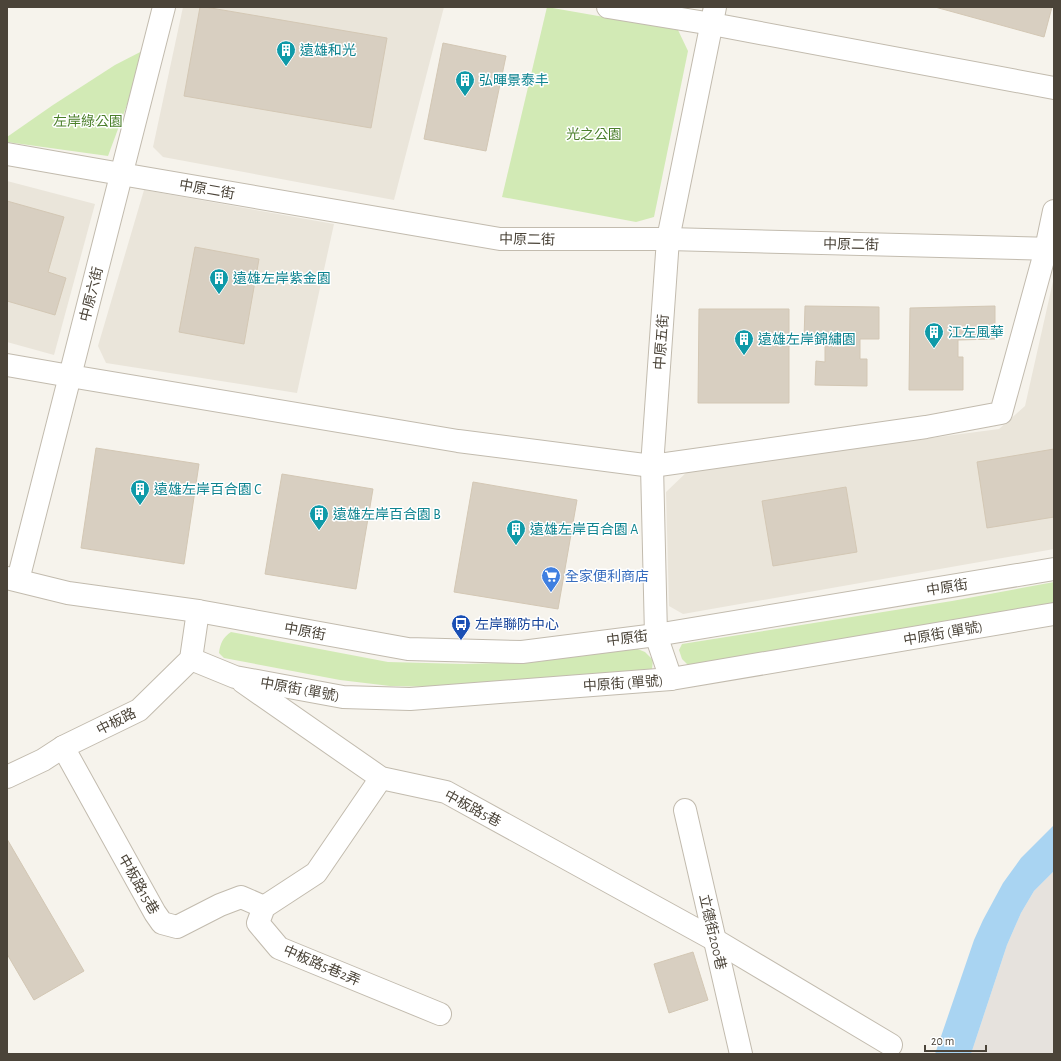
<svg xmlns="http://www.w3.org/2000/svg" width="1061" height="1061" font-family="'Alegreya Sans','Noto Sans TC',sans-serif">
<rect width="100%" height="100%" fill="#f6f3ec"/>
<g fill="#eae5da">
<path d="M183 7H444L394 200 163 157 153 147Z"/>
<path d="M7 181 95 204 54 355 7 342Z"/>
<path d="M144 190 334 224 297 393 106 363 98 346Z"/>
<path d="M1054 277V549L683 614 669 606 666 492 689 470 999 429 1025 406Z"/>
</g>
<path fill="#e6e2dd" d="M1054 871V1054H971L1007 945 1021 913 1034 891Z"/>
<g fill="#d2eab5">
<path d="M547 7 678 30 688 51 654 217 636 222 502 197Z"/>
<path d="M148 48 108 156 7 142V137L53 105 115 65Z"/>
<path d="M1054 582V606L690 667 682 659 679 650 682 644 952 601Z"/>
<path d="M231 632 388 662 464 664 536 662 635 648 645 652 653 660 652 669 649 673 440 687 390 686 340 680 224 658 219 653C220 644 223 637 231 632Z"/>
</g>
<path fill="#a9d4f2" d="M1054 825V871L1034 891 1021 913 1007 945 971 1054H935L974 940 983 920 1003 883 1021 858Z"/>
<g fill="#d8cfc1" stroke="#d3c7b4">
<path d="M200 7H205L387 38 371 128 184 96Z"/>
<path d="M935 7H1052L1044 37Z"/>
<path d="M443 43 506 56 486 151 424 139Z"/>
<path d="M7 201 64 217 48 272 66 278 55 315 7 301Z"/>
<path d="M195 247 259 259 244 344 179 332Z"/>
<path d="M805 306 879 307V339H860V359H867V386L815 385 816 361 825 362V339H804Z"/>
<path d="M995 306V339L958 340V357H963V390H909L910 308Z"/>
<path d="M699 309H789V403H698Z"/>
<path d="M96 448 199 464 184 564 81 548Z"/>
<path d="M1054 449V517L987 528 977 462Z"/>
<path d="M282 474 373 489 356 589 265 574Z"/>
<path d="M473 482 577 500 558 609 454 592Z"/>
<path d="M846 487 857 552 773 566 762 501Z"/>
<path d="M7 839 84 971 34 1000 7 954Z"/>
<path d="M693 952 708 1000 669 1013 654 964Z"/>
</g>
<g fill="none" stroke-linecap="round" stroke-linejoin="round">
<defs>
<g id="minor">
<path d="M608 7 712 24 1054 88"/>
<path d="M7 154 121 174 500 239H668L1054 249"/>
<path d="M7 365 70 376 458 441 652 466 926 427 1001 413 1046 249 1054 211"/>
<path d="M7 578 68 593 198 611 408 649 522 652 656 635 1054 569"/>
<path d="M18 580 164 7"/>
<path d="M191 659 235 677 343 697 410 699 671 679 1054 614"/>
<path d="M671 679 656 635 652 466 668 239 715 7"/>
<path d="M243 682 381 778 446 792 715 940 891 1045"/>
<path d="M63 747 155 913 162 923 177 927 220 905 241 897 264 907"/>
<path d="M7 777 43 760 63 747 139 710 191 659 198 611"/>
<path d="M381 778 316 873 264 907 258 923 279 948 440 1014"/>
<path d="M685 810 741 1054"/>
</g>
</defs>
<use href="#minor" stroke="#c2bbae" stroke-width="24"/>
<use href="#minor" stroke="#fff" stroke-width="22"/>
</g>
<defs>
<symbol id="building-pin" viewBox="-11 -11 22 30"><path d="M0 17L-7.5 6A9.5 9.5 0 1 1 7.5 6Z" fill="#0f9aa8" stroke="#fff"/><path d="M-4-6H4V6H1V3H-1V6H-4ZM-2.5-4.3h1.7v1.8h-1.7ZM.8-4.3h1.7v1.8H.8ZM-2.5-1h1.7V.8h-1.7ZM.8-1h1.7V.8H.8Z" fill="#fff"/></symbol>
<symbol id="supermarket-pin" viewBox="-11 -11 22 30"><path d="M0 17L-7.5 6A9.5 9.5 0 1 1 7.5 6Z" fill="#3f7fe0" stroke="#fff"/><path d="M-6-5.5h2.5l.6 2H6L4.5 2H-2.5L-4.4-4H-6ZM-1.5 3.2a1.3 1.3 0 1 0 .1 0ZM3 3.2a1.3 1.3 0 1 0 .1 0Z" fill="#fff"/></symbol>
<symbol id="bus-pin" viewBox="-11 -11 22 30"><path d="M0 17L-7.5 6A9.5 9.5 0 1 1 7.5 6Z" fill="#1a4fb4" stroke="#fff"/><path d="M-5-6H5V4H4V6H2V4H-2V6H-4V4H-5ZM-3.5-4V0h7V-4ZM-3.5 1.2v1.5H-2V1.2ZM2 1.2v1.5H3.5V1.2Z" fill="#fff"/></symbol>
</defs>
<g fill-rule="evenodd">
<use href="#building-pin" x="275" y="39" width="22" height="30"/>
<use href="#building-pin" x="454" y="69" width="22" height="30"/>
<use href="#building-pin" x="208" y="267" width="22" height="30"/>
<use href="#building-pin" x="923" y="321" width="22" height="30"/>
<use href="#building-pin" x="733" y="328" width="22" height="30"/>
<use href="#building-pin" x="129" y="478" width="22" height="30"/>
<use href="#building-pin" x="308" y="503" width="22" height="30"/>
<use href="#building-pin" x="505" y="518" width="22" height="30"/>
<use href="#supermarket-pin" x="540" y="565" width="22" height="30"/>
<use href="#bus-pin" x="450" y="613" width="22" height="30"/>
</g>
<g text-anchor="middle" stroke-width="3" stroke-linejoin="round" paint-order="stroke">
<g font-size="14" fill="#0d838f" stroke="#fff" text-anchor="start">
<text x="300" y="55">遠雄和光</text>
<text x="479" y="85">弘暉景泰丰</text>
<text x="233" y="283">遠雄左岸紫金園</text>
<text x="948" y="337">江左風華</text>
<text x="758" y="344">遠雄左岸錦繡園</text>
<text x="154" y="494">遠雄左岸百合園 C</text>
<text x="333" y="519">遠雄左岸百合園 B</text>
<text x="530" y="534">遠雄左岸百合園 A</text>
</g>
<g font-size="14" fill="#4a7f2a" stroke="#fff">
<text x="88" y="126">左岸綠公園</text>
<text x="594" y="139">光之公園</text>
</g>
<g font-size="14" fill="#4b4439" stroke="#fff">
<text transform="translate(207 189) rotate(10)" y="5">中原二街</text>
<text transform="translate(527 239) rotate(1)" y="5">中原二街</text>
<text transform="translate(851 244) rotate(1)" y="5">中原二街</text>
<text transform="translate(91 294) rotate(-76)" y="5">中原六街</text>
<text transform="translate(661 342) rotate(-86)" y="5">中原五街</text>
<text transform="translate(947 587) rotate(-9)" y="5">中原街</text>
<text transform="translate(305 631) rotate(10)" y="5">中原街</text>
<text transform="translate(943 633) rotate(-10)" y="5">中原街 (單號)</text>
<text transform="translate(627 638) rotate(-7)" y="5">中原街</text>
<text transform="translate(623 683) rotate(-4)" y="5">中原街 (單號)</text>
<text transform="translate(300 689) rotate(10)" y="5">中原街 (單號)</text>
<text transform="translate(116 721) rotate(-27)" y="5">中板路</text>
<text transform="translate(473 808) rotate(28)" y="5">中板路5巷</text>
<text transform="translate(139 884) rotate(60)" y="5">中板路15巷</text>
<text transform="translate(713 932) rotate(77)" y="5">立德街200巷</text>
<text transform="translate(322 965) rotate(23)" y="5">中板路5巷2弄</text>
</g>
<g font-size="14" fill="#366cbe" stroke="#fff" text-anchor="start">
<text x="565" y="581">全家便利商店</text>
</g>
<g font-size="14" fill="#164399" stroke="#fff" text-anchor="start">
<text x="475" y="629">左岸聯防中心</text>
</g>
</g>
<rect width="1061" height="1061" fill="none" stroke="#4b4439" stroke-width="16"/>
<path d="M925 1045v6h61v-6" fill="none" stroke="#4b4439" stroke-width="2"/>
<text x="931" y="1045" font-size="12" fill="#4b4439" stroke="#ffffff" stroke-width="3" paint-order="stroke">20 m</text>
</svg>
